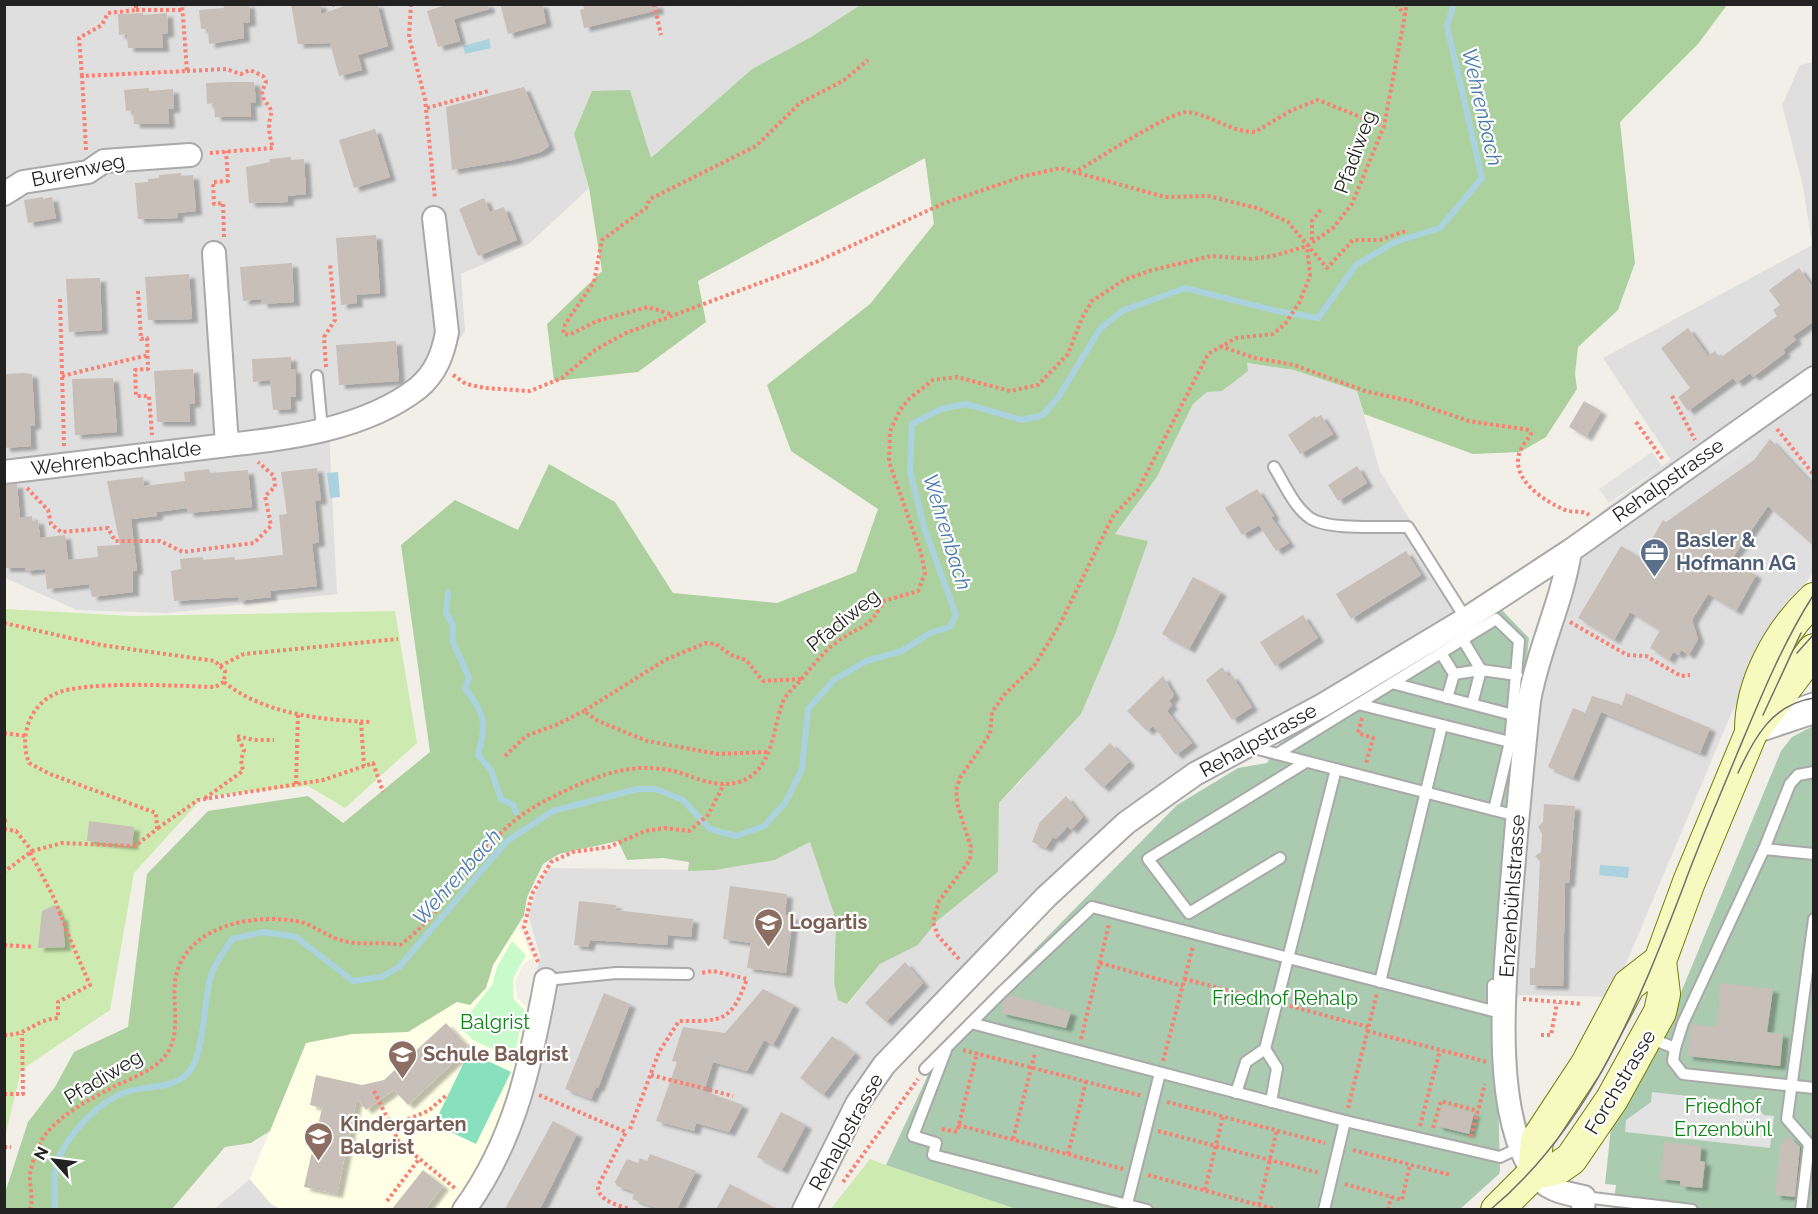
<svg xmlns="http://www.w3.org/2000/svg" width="1818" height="1214" font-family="Raleway,sans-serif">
<defs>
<filter id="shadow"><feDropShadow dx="6" dy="4" stdDeviation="1.5" flood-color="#0004"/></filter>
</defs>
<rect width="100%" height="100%" fill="#f2efe9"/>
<g fill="#e0dfdf">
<path d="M5 5H862L811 37 752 69 651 159 630 91 574 134 589 188 529 244 461 274 465 332 439 366 329 432 337 594 168 613 77 610 5 578Z"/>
<path d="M1813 62V572L1783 617 1732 712 1612 997 1519 995 1511 1005 1534 710 1547 650 1584 555 1602 518 1599 513 1671 460 1603 358 1812 245 1803 186 1782 105 1800 65Z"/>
<path d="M1246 363 1294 370 1357 391 1380 471 1465 610 1208 758 967 965 794 1209 453 1210 466 1189 529 1010 540 956 528 914 538 887 550 868 715 870 775 860 810 842 836 920 834 983 838 999 848 1004 880 964 918 945 937 921 998 872 999 803 1020 782 1044 752 1147 541 1115 535 1157 477 1193 404 1207 392 1222 390Z"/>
<path d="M250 1179 271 1204 281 1209 213 1210Z"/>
</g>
<path fill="#ffffe5" d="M519 925 532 958 523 964 515 981 517 998 529 1010 520 1054 506 1106 481 1162 453 1209H281L271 1204 250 1179 306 1043 352 1034 408 1032 490 980 493 965Z"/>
<g fill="#cdebb0">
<path d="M5 609 132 616 395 611 417 743 345 808 308 786 204 796 134 873 110 1010 21 1070 5 1137Z"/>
<path d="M870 1159 886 1165 1016 1209 830 1210Z"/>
</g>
<path fill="#add19e" d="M862 4 1727 5 1698 44 1620 122 1635 263 1618 310 1578 347 1575 374 1577 389 1546 437 1520 452 1473 454 1364 414 1357 391 1294 370 1247 363 1248 371 1222 391 1207 392 1193 404 1157 477 1115 534 1148 541 1116 632 1081 714 999 803 998 872 937 921 918 945 880 964 847 1004 838 1000 834 983 836 920 810 842 775 860 715 870 688 871 689 862 663 858 627 860 618 841 559 854 543 864 527 897 524 915 493 965 486 988 470 1005 457 1002 408 1032 352 1034 306 1043 270 1131 251 1143 225 1147 172 1209H5V1193L28 1122 55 1087 74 1052 128 1027 147 874 208 811 308 796 343 823 430 752 401 545 455 500 518 530 549 464 615 502 673 593 777 603 856 572 878 509 791 451 767 385 870 304 934 224 925 158 698 281 706 322 638 372 554 381 547 324 602 271 589 188 574 134 592 91 630 90 651 158 752 69 811 37Z"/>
<g fill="#aacbaf">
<path d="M1499 607 1529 638 1511 814 1496 1012 1500 1170 1499 1174 1459 1210 1016 1209 886 1165 929 1073 920 1066 1177 805 1238 768 1267 763 1279 744Z"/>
<path d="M1813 726V1209H1613L1616 1185 1605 1184 1611 1128 1650 1060H1653L1781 751 1792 737Z"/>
</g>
<path fill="#c8facc" d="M512 941 526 955 513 979V998L524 1010 514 1059 473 1040 459 1027 492 985 497 967Z"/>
<path fill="#88e0be" d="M469 1052 511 1072 476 1144 434 1124Z"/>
<g fill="#e2e2e2">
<path d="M1745 436 1753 448 1716 474 1708 462Z"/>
<path d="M1652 452 1662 466 1609 503 1599 489Z"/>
<path d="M1652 1092 1753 1103 1764 1115 1774 1116 1770 1148 1625 1132 1626 1120 1651 1102Z"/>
</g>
<g fill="#aad3df">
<path d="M489 39 491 48 465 54 463 46Z"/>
<path d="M338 472 340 497 330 498 327 473Z"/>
<path d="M1600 865 1629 867 1628 878 1599 875Z"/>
</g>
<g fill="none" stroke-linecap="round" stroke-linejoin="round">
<g stroke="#aad3df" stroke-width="6">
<path d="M448 593 446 613 453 625V642L469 678 465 688C485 714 487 723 478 755L491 770 501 799 513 805 516 812"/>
<path d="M55 1210C55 1198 54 1185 55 1173 59 1141 99 1100 129 1091 150 1085 173 1090 189 1072 204 1055 204 1001 210 979 213 965 225 951 232 939L264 932 296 937 353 981 381 977 399 967 507 841 553 811 637 789H656L683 800 710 829 736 836 764 826 785 803 802 769 808 709 834 680 866 661 902 651 930 633 950 627 956 615 924 527 910 471 912 424 941 409 966 404 1022 420 1043 415 1059 396 1100 329 1122 311 1185 288 1277 311 1318 318 1356 265 1395 242 1440 228 1482 178 1447 26 1454 4"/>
</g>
</g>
<g fill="#c7bfb8" filter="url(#shadow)">
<path d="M223 4H249L250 22 243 23 244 38 209 44 208 29H201L199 10 224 8Z"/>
<path d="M291 4H321V14L350 4H377L388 46 358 55 362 70 339 76 330 43 298 44Z"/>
<path d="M449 4H488L489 9 454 19 460 41 438 47 427 11Z"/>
<path d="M500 4H542L546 23 508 34Z"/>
<path d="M583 4H657L658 10 584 28 580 10 584 9Z"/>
<path d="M143 13V15L167 13 168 33 162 34 163 48H128L127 34 119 35 118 14Z"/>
<path d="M230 82H254L256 102 250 103 251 117H215L214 103 207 104 206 83Z"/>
<path d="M524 87 549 146 541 152 512 160 452 170 446 107Z"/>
<path d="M149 88V91L173 89 174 109H168L169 124H134L133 110 126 111 124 90Z"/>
<path d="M375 129 390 177 354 188 339 140Z"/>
<path d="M291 157V160L304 159 306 194 288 196V202L249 203 246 167 270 162 269 159Z"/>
<path d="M181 173V176L193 175 196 211 177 213 178 218 138 219 135 183 148 182V179L159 178V175Z"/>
<path d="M43 197V199L52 197 56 218 28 223 24 200Z"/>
<path d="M484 198 490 212 504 207 517 240 478 256 459 209Z"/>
<path d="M376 235 380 293 356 295 357 303 341 305 336 238Z"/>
<path d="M292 263 294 302 262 304 261 299 243 301 240 267Z"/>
<path d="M1799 268 1814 289V321L1793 336 1796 340 1783 350 1785 353 1753 377 1750 373 1737 383 1733 378 1688 411 1678 397 1690 388 1661 348 1688 328 1708 356 1715 351 1720 358 1777 316 1773 310 1780 305 1769 290Z"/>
<path d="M189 274 192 319 148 320 145 277Z"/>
<path d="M100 278 102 330 69 332 66 279Z"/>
<path d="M396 341 399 381 339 385 336 345Z"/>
<path d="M291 357V369H295L296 397H290L291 409 273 410 270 380 253 382 252 359Z"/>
<path d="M193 369 195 403 189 404 190 422H157L154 371Z"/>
<path d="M25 373 32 374 35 425 30 426 31 446 4 448V374Z"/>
<path d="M113 378 117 432 75 435 72 379Z"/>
<path d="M1584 401 1601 411 1586 437 1569 427Z"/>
<path d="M1321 415 1333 434 1300 454 1288 435 1315 416 1316 418Z"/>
<path d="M1770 439 1814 486V546L1768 506 1731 560 1756 575 1736 611 1708 594 1692 620 1698 639 1689 655 1681 650 1679 655 1673 652 1669 660 1650 648 1660 630 1630 612 1614 640 1578 618 1621 546 1641 558 1663 520 1666 522 1754 460Z"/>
<path d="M1357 466 1367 483 1338 501 1328 485Z"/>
<path d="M317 468 321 500 315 501 319 542 312 544 317 586 270 591 271 597 238 601V597L174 601 171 571 181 569 180 559 203 557V560L234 557 235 560 283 555 279 515 287 514 281 472Z"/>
<path d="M209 469 210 473 248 470 252 507 188 513 187 508 157 512V516L131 519 137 570 133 571V592L92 597 89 584 47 589 45 569 25 571V568H4V485L17 484 20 518 32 516V521L38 520 40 538 65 535 68 560 98 557 97 546 120 545 107 481 143 477 144 486 185 481 184 472Z"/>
<path d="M1257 489 1274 516 1271 517 1289 543 1276 551 1259 525 1242 535 1225 508Z"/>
<path d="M1406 551 1421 575 1351 619 1336 594Z"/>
<path d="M1193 577 1221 592 1189 649 1162 634Z"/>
<path d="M1303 615 1318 638 1275 666 1260 642Z"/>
<path d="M1222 667 1229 677 1232 675 1252 707 1232 720 1206 680Z"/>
<path d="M1163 676 1174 695 1169 701 1172 705 1167 711 1192 743 1176 755 1153 726 1147 731 1127 711Z"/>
<path d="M1626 693 1710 728 1700 753 1601 712 1573 778 1548 767 1573 708 1585 713 1592 696 1622 705Z"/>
<path d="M1110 743 1129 762 1103 788 1084 769Z"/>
<path d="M1066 796 1083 817 1071 830 1068 826 1056 839 1053 837 1046 848 1032 842 1040 822Z"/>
<path d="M1544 804 1575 806 1569 883H1565L1563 986 1530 985V968H1535L1540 862 1535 856 1541 852 1542 834 1538 827 1543 822Z"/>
<path d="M89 821 134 827 132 846 87 841Z"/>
<path d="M730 886 787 894 785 915 793 916 786 973 747 968 751 943 723 939Z"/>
<path d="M579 901 616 905 615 910 693 919 691 937 668 935 667 945 590 940 588 947 574 945Z"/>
<path d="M55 905 59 916H62L65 947 38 948 42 911Z"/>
<path d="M905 962 923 983 886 1022 865 1003Z"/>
<path d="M1720 983 1773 989 1767 1032 1783 1034 1780 1066 1687 1056 1691 1024 1717 1027Z"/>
<path d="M763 989 794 1005 773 1045 764 1040 747 1071 713 1062 704 1091 743 1105 729 1132 696 1123 694 1131 656 1121 677 1062 672 1061 683 1027 725 1033Z"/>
<path d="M604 993 630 1004 598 1088 596 1087 591 1099 565 1089Z"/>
<path d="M1010 995 1071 1012 1066 1028 1001 1013 1004 1000Z"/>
<path d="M446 1023 469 1048 408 1105 394 1090 366 1110 360 1102 362 1101 356 1102 337 1194 304 1187 322 1108 310 1105 316 1075 362 1085 384 1080Z"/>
<path d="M832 1036 855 1053 823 1095 800 1078Z"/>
<path d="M1443 1105 1474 1113 1469 1134 1437 1126Z"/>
<path d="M781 1112 806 1125 782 1170 757 1157Z"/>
<path d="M553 1121 577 1134 550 1189 540 1209H505Z"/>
<path d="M1788 1136 1800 1147 1795 1197 1775 1195 1780 1147Z"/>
<path d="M1664 1142 1701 1146 1700 1161 1705 1162 1702 1188 1680 1186V1181L1660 1179Z"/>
<path d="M650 1154 696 1171 677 1209H660L632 1199 635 1192 617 1186 615 1182 627 1159 638 1163 640 1158 647 1161Z"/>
<path d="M423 1170 443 1186 425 1209H392Z"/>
<path d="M730 1184 776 1209H716Z"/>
</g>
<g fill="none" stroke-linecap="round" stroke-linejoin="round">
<defs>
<g id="lane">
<path d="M317 376 322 429"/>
<path d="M1274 467C1284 483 1294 507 1310 518 1330 531 1384 526 1408 527L1466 619"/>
<path d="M1463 640 1481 670 1472 704"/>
<path d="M1441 653 1454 674 1447 698"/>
<path d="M1454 674 1481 670 1517 675"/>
<path d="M1392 683 1513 715"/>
<path d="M1358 704 1510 742"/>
<path d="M1782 709 1814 698"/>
<path d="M1250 747 1517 816"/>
<path d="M1277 754 1496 619 1519 641 1510 742 1494 810"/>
<path d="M1764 849 1814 854"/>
<path d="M1280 858 1189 913 1148 859 1306 762"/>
<path d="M546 980 616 973 688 974"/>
<path d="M1380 982 1442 725"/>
<path d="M971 1023 1345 1121 1500 1157 1521 1147"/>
<path d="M1647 1037 1675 1048 1673 1061 1683 1074 1814 1088"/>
<path d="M1675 1048 1683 1023 1764 849 1790 784 1798 775 1814 772"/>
<path d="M1265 1049 1277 1068 1271 1102"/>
<path d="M946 1050 913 1136 936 1143 933 1155 1147 1210"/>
<path d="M925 1069 1003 991 1092 907 1493 1011V985"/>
<path d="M1236 1093 1246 1062 1265 1049 1336 769"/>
<path d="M1584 1197 1692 1210"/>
<path d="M1127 1204 1160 1073"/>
<path d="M1324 1210 1345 1121"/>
<path d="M1801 1210 1809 1144 1787 1119 1814 919"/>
</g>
<g id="street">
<path d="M4 194 23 182 88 172 104 161 190 155"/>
<path d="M214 253 227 445"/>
<path d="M4 472C65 465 126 457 186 450 262 440 355 437 418 388 436 373 443 354 447 332L434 218"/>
<path d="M1570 551C1562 603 1538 649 1529 701 1522 766 1516 831 1511 895 1506 971 1489 1106 1533 1172 1545 1190 1565 1193 1584 1197L1583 1210"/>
<path d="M1751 733 1814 712"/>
<path d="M464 1210C515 1141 531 1062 546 980"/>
<path d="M804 1210 857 1104 884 1065 1046 897 1126 823 1195 774 1323 705 1466 619 1570 551 1814 378"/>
</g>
<g id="secondary">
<path d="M1751 733C1750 684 1779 632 1814 599"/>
<path d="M1534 1173 1537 1140 1587 1064 1629 985 1660 961"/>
<path d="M1497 1210 1534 1173 1558 1168 1571 1159 1612 1099 1660 1012 1664 994 1660 961 1689 882 1751 733 1814 650"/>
</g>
</defs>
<use href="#lane" stroke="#a9a9a9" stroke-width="14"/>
<use href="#street" stroke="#a9a9a9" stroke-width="26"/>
<use href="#secondary" stroke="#707d05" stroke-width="34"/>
<g stroke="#fa8072" stroke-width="4" stroke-dasharray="3 3" stroke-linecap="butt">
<path d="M411 4 409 37 425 99 435 199"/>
<path d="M654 4 661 35"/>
<path d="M740 4 741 5"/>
<path d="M1396 4 1405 15"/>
<path d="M332 6 333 4"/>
<path d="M136 10H183"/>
<path d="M187 71 226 69 241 74 250 70 263 76 266 82 262 92 264 101C276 112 269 114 269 127 269 134 271 141 273 148L209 153"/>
<path d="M82 76 79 38 102 25 108 13 136 10V4"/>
<path d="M427 108 488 91"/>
<path d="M86 150 82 76 187 71 182 4"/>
<path d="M1073 173C1094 162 1172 110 1188 112 1211 115 1230 132 1255 132L1292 110 1318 100 1383 126"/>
<path d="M224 237 223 203 214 204 213 182 228 181 226 151"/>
<path d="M1312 240V221L1322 208"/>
<path d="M138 291 141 339 147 338 148 369 135 370 136 396H149L152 435"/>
<path d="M60 299 64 446"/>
<path d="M670 314 648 307 597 321 569 335 563 333 565 324 594 282 602 240 646 208 650 199 756 146 800 103 843 81 868 60"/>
<path d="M1220 346 1255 358 1294 365 1365 391 1410 401 1469 421 1529 430 1531 434C1527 440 1521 447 1519 454 1512 480 1543 500 1563 509 1572 514 1581 509 1589 515"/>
<path d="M326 367 324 337 335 320 330 264"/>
<path d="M453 375 466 384 485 388 530 391 562 378 595 350 626 333 816 262 942 204 1021 177 1060 168 1165 197 1208 196 1257 208 1288 222 1327 268 1353 240H1380L1405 231"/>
<path d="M62 376 148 355"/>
<path d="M1672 396 1695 440"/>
<path d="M1636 422 1664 461"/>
<path d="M1777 429 1814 475"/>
<path d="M27 488 48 510 51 524 61 532 108 528 115 541H160L183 552 254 543 271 526 265 496 275 487 274 476 258 462"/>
<path d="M1570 622 1627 655 1646 656 1681 676 1690 675"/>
<path d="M4 623 101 645 215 661 225 671 224 682 215 687C179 686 84 680 55 694 29 706 19 737 29 763L50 774 156 813 157 829 135 846 62 843 32 851 4 872"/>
<path d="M220 666 244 654 398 639"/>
<path d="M224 682C263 714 322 720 371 722"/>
<path d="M1362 718 1358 733 1373 738 1366 764"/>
<path d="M361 722 364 766"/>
<path d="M4 733 26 736"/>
<path d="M767 752 718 754 647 741 598 721 584 711 665 660 705 643 716 644 731 655 746 660 763 681 801 679"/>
<path d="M505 756 526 736 556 725 584 711"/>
<path d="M296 784 298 713"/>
<path d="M205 798 243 771 241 760 244 750 237 736 254 740H274"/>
<path d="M4 821 7 820"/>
<path d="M158 828 198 800 323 780 373 763 383 792"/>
<path d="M4 829 16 831 32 851"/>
<path d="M4 945 34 947"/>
<path d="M959 959 938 936 933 922 939 901 970 860 971 847 958 807 956 790 960 778 990 734 992 712 1005 694 1034 666 1060 624 1113 516 1138 490 1208 354 1236 338 1273 334 1285 324 1299 303 1310 276 1307 246"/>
<path d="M538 962 524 927 532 894 551 862 573 852 609 847 645 831 665 828 689 831 708 815 724 784"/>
<path d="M1100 963 1183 986"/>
<path d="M1184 979 1265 1000"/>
<path d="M1523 999 1582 1004"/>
<path d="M1290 1006 1368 1027"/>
<path d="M1367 1031 1487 1062"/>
<path d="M4 1035C30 1035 33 1020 58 1018V1002L90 985 67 932 55 900 30 852"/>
<path d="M1541 1035H1551L1557 1003"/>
<path d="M1081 1039 1109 924"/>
<path d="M963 1050 1142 1096"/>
<path d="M1163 1061 1193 946"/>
<path d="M651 1075 733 1096"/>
<path d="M374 1091 399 1142 456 1189"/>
<path d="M4 1094H23L22 1034"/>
<path d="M539 1095 626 1132 598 1186C598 1202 619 1205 632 1210"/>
<path d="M1167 1102 1325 1143"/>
<path d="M1348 1108 1377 993"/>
<path d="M958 1125 1123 1169"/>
<path d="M391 1126 428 1111 448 1094"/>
<path d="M1420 1126 1440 1050"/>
<path d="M1433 1128 1441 1101 1478 1111"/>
<path d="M630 1129 659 1052 679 1021C723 1021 731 1022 747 979L713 971 701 973"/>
<path d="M942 1129 957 1132 977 1053"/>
<path d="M1158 1131 1320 1173"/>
<path d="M1471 1137 1485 1084"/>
<path d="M1013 1139 1035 1053"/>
<path d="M4 1147H11"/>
<path d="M1353 1150 1451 1175"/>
<path d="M1068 1154 1086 1081"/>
<path d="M1148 1175 1277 1210"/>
<path d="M843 1182 918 1079"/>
<path d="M1345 1184 1402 1200 1410 1164"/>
<path d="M1205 1190 1223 1116"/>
<path d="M387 1201 419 1159"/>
<path d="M1259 1205 1277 1130"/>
<path d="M30 1210C34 1197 29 1186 30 1174 32 1162 38 1145 45 1135 61 1114 92 1098 115 1086 132 1078 153 1071 165 1056 184 1032 169 998 177 972 191 925 253 914 296 921 316 924 329 941 355 943 370 944 384 942 400 945 457 903 476 837 543 802 583 781 627 760 673 771 694 776 715 789 739 782 774 771 772 728 783 702 786 694 794 687 800 681 812 667 822 653 837 642 861 624 867 632 884 601L918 591 925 573 921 553 889 462 890 431 900 410 910 398 933 380 957 377 1010 391 1038 385 1068 354 1082 318 1092 301 1124 280 1149 271 1211 256 1252 259 1273 256 1307 246 1333 228 1352 204 1384 126 1407 4"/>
<path d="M1388 1210 1391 1197"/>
</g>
<use href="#lane" stroke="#fff" stroke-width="10"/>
<use href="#street" stroke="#fff" stroke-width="22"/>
<use href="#secondary" stroke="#f7fabf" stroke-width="32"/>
<g stroke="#707070" stroke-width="1.5">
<path d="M1797 653 1814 634"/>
<path d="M1763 715 1801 633"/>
<path d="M1738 773C1754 738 1772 704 1814 698"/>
<path d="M1490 1210C1590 1127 1639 1003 1684 885 1700 841 1719 798 1737 754 1760 699 1782 644 1814 594"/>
</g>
</g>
<defs>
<symbol id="office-pin" viewBox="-11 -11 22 30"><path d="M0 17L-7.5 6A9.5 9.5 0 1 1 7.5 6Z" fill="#5c6f8a" stroke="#fff"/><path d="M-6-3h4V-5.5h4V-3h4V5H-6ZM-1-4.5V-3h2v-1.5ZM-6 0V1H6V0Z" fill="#fff"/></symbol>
<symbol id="school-pin" viewBox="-11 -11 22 30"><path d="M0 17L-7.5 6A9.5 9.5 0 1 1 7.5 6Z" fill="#8d6e63" stroke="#fff"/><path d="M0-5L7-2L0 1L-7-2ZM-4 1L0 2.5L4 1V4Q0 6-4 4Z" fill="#fff"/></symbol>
</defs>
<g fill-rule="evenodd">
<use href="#office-pin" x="1638" y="536" width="33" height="45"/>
<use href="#school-pin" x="752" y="906" width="33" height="45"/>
<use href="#school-pin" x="386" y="1038" width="33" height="45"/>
<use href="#school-pin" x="302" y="1120" width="33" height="45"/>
</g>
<g text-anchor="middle" stroke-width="4.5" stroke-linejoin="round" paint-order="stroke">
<g font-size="20" fill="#222" stroke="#fff">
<text transform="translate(1355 152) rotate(-70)" y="7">Pfadiweg</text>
<text transform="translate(78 170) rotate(-12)" y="7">Burenweg</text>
<text transform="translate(116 458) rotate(-7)" y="7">Wehrenbachhalde</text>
<text transform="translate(1668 480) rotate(-35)" y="7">Rehalpstrasse</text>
<text transform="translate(843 620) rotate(-39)" y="7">Pfadiweg</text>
<text transform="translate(1258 740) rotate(-29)" y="7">Rehalpstrasse</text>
<text transform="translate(1512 896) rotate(-86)" y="7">Enzenbühlstrasse</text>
<text transform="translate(103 1077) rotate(-31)" y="7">Pfadiweg</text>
<text transform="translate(1620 1082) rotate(-59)" y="7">Forchstrasse</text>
<text transform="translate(846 1132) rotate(-61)" y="7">Rehalpstrasse</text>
</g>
<g font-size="20" font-weight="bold" fill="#4e5e75" stroke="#fff" text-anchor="start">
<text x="1676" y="547">Basler &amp;<tspan x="1676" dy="23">Hofmann AG</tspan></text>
</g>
<g font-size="20" font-weight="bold" fill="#785e54" stroke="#fff" text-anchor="start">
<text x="789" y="929">Logartis</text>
<text x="423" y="1061">Schule Balgrist</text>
<text x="340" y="1131">Kindergarten<tspan x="340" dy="23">Balgrist</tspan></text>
</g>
<g font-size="20" fill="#0c8416" stroke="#fff">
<text x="1285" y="1005">Friedhof Rehalp</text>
<text x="495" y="1029">Balgrist</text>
<text x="1723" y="1113">Friedhof<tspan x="1723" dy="23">Enzenbühl</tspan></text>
</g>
<g font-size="21" font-style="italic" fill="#4a7aab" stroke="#fff">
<text transform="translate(1482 107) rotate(77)" y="7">Wehrenbach</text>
<text transform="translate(947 532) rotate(73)" y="7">Wehrenbach</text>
<text transform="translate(457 877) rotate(-48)" y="7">Wehrenbach</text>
</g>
</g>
<rect width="1818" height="1214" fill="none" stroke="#222222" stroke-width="12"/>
<g transform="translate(54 1160) rotate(298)" stroke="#ffffff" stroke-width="4.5" paint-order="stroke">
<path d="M0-4.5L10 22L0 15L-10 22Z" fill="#222222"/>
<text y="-9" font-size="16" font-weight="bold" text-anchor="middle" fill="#222222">N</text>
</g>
</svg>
